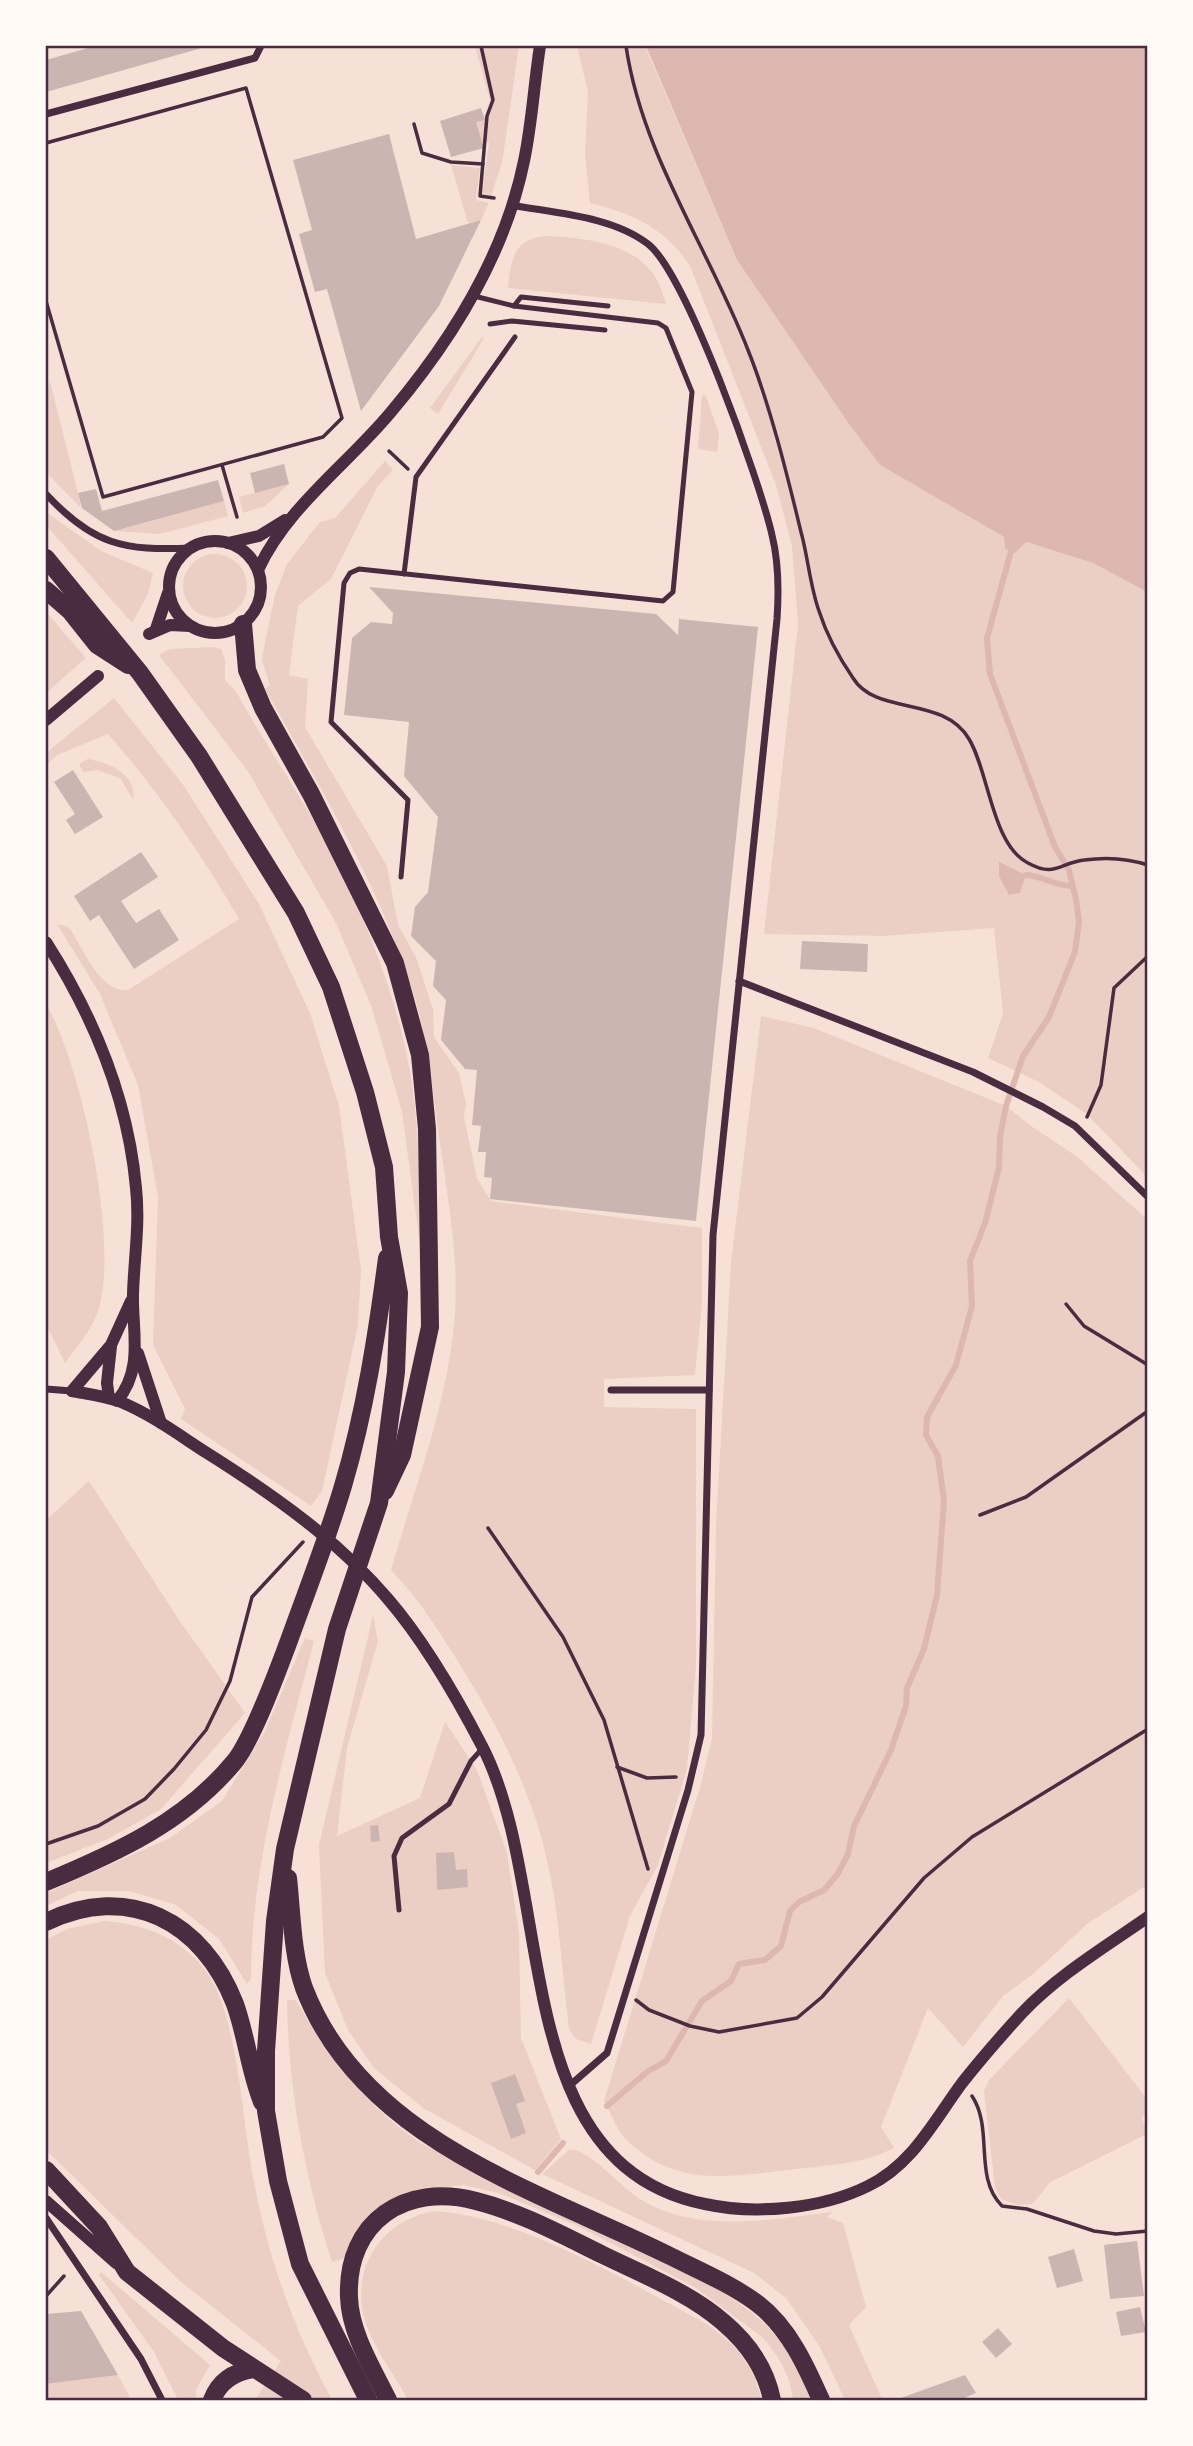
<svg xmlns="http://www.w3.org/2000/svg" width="1193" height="2446" font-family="Ubuntu,sans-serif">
<rect width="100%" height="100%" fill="#f7e1d7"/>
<g fill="#ebcfc5">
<path d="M475 46H519L502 163 491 196 482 194 489 142H482L476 122 484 119 490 100Z"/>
<path d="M577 46H645L737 260 849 424 880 465 1004 537 1005 549 1016 552 1025 542 1093 563 1147 592V1177L1088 1115 1039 1082 988 1058 1003 1013 994 928 883 936 764 934 798 624 792 546 776 485 690 266C665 228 634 214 590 203L585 154 588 92Z"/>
<path d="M451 165 480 168 476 200 489 203 481 220 468 223Z"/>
<path d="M548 236C585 238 635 243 656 278 661 285 663 296 666 304L508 288C511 258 514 238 548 236Z"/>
<path d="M482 337 484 338 438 414 430 408Z"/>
<path d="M50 381 78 493 81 508 46 472V393Z"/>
<path d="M702 395 706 396 719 434 717 452 698 449Z"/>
<path d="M385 461 393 470 378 486 331 579 298 606 289 675 308 679 305 727 387 866 398 925 416 957 433 1009 434 1037 459 1073 466 1104 464 1117 477 1178 491 1201 702 1228V1303L695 1375 604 1379V1407L696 1409V1666L687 1769 658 1865 630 1916 591 2044 576 2039 569 2029C562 1975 560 1918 548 1865 532 1790 497 1724 457 1660 437 1628 418 1598 391 1570 414 1490 446 1408 454 1324 460 1267 449 1206 441 1150 433 1099 430 1049 415 999 381 888 321 789 265 689L270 685 262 660 264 647 275 595 287 564 320 522 335 518Z"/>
<path d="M289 484 265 506 243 513 239 497Z"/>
<path d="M224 501 228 516 160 534 114 531Z"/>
<path d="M46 512 101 551 153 573 148 594 132 623 46 525Z"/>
<circle cx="215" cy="586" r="32"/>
<path d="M46 612 86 658 46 693Z"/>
<path d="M212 647 221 649 225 660V680L237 693C263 741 295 786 321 834 359 903 393 983 408 1061 420 1123 420 1189 421 1252L402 1112 372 1008 336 923 247 770 159 655 170 649Z"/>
<path d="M114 698 184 786 259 904 310 1013 339 1106 361 1270 358 1325 322 1491 311 1506 181 1419 185 1409 153 1345 158 1197 138 1085 100 994 57 924 69 927C82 947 101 994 128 990L239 919C201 853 158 791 108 734L57 755 46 765V755L52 748Z"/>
<path d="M88 759C108 762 137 774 133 799L120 778 97 770 83 772 79 764Z"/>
<path d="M46 1004C81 1062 124 1256 95 1319 88 1334 75 1349 65 1363L46 1324Z"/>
<path d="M761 1016 814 1028 1006 1106 1034 1128 1075 1155 1147 1219V1885L1087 1924 1033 1974 1003 1996 963 2047 928 2008 881 2127 894 2148C863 2164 830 2165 796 2169 733 2176 675 2190 625 2138 616 2129 611 2112 604 2101L701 1784 712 1738 716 1524 731 1262Z"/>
<path d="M89 1481 177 1617 245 1713 161 1809 108 1839 46 1863V1520Z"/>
<path d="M373 1615 378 1641 347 1748 337 1836 420 1798 445 1722 477 1770 507 1853 519 1933 521 2038 561 2139 535 2170 423 2108 374 2068 348 2030 325 1973 319 1845Z"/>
<path d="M305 1638 314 1641C285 1752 251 1864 251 1979L247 1984 219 1939 176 1905 129 1891H78L46 1906V1893L170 1838 222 1801 264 1733Z"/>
<path d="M105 1921C145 1924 181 1938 206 1971 239 2017 242 2124 254 2182 269 2261 294 2329 332 2400H245L257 2397 281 2361 180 2281 46 2150V1940L67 1929Z"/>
<path d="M1069 1998 1147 2099V2111L1142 2117 1147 2134 1049 2183 1033 2204 1018 2205 1001 2199 995 2187 984 2091 989 2080Z"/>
<path d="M287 2000H296C331 2061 364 2104 422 2144L719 2290C773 2324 786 2343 811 2400H793C791 2377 779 2356 763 2338L696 2288 580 2227 499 2193 463 2185 414 2191 390 2200 369 2214 356 2233 345 2258 332 2262C305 2178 288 2089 287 2000Z"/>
<path d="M570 2149C594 2152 619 2187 643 2201 700 2234 771 2219 833 2212L827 2217 843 2223 866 2307 849 2325 881 2397 893 2400H845L820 2347 786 2298 754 2273 542 2174Z"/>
<path d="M435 2211C519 2216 626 2281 700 2320 732 2340 754 2362 761 2400H408C394 2373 369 2343 363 2313 353 2262 385 2219 435 2211Z"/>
<path d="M101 2272 210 2365 197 2388 195 2400H178L154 2352 99 2275Z"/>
<path d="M118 2375 131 2400H46V2384Z"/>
</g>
<g fill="#dcb8b0">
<path d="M646 46H1147V592L1093 563 1026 542 1015 553 1005 549 1004 537 880 465 849 424 737 260Z"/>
<path d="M999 862 1026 875 1020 893 1009 895 999 876Z"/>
</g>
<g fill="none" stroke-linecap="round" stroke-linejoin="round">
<g stroke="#dcb8b0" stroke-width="6">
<path d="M1026 875C1043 876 1052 885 1071 886"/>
<path d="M607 2106 647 2072 666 2061 702 2001 731 1981 739 1964 765 1960 781 1946 790 1911 799 1902 824 1890 837 1875 848 1854 854 1826 891 1750 906 1706 907 1688 924 1649 937 1595 944 1501 938 1456 926 1435 927 1417 956 1365 972 1306 970 1261 985 1223 999 1167 1000 1137 1006 1106 1023 1056 1049 1017 1075 952 1079 922 1076 899 1069 870 1055 847 990 674 987 638 1013 544"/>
<path d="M538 2172 563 2143"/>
</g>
</g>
<g fill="#ccb4b1">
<path d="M95 46H209L46 92V60Z"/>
<path d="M481 108 485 120 476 122 484 148 451 157 440 121Z"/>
<path d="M389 134 416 239 481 220 439 306 361 411 327 289 315 292 299 234 312 230 293 160Z"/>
<path d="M284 464 289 484 255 493 250 473Z"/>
<path d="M218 480 224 501 114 531 82 508 78 493 96 489 102 511Z"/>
<path d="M369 587 656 614 678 635 679 619 758 627 696 1221 490 1199 492 1178 484 1177 486 1152H478L481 1126 472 1125 477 1070 465 1069 441 1040 446 1000 433 986 436 961 411 936 415 907 428 892 438 817 404 776 409 722 344 715 352 638 371 622 392 624 393 613Z"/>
<path d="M73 770 103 817 75 834 66 820 75 814 54 782Z"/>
<path d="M141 852 158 877 121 901 136 923 159 909 179 940 134 969 99 915 90 921 74 896Z"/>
<path d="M802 941 868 944 867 972 800 969Z"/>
<path d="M378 1825 380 1841 371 1842 370 1826Z"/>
<path d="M454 1852 456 1870 467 1869 468 1887 437 1890 436 1853Z"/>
<path d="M515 2074 525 2101 516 2104 526 2133 511 2139 491 2083Z"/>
<path d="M1137 2241 1144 2296 1110 2299 1104 2245Z"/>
<path d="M1074 2249 1083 2281 1057 2288 1048 2257Z"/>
<path d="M1140 2307 1146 2332 1121 2336 1116 2312Z"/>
<path d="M81 2311 118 2375 46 2384V2314Z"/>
<path d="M998 2328 1012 2344 996 2358 982 2342Z"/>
<path d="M965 2375 976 2393 962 2399 895 2400Z"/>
</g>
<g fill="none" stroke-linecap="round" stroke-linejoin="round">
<g stroke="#4a2c40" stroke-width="3.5">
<path d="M481 46 493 100 487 116 480 196 494 198"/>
<path d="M626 46C642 155 709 249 748 350 770 405 787 474 801 532 808 557 810 586 819 611 826 633 840 659 853 678 876 716 943 695 969 739 989 772 992 845 1028 863 1055 878 1059 863 1084 860 1105 857 1127 858 1148 865"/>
<path d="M414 124 422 153 451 162 483 164"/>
<path d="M46 143 246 88 342 418 323 437 103 497 46 301"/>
<path d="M389 451 408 469"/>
<path d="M222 465 237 517"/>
<path d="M1087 1117 1101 1085 1114 988 1148 956"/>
<path d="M1066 1304 1084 1326 1148 1365"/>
<path d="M980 1515 1026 1497 1148 1411"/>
<path d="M488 1528 563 1637 604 1720 648 1869"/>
<path d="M617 1767 647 1778 676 1777"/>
<path d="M46 1844 98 1826 145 1799 174 1769 206 1730 230 1681 252 1597 303 1542"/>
<path d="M636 2000 649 2010 690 2026 719 2032 797 2018 822 1997 924 1878 972 1837 1148 1729"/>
<path d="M972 2096C994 2129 973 2177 1002 2206L1027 2209 1094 2231 1116 2234 1148 2231"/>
<path d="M46 2296 64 2276"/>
<path d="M1145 2400 1148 2397"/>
</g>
<g stroke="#4a2c40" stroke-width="5">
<path d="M514 306 521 297 608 306"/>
<path d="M490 324 512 321 605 330"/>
<path d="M404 574 416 477 515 337"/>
<path d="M401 877 408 800 331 722 344 583 350 573 359 569 663 601 673 592 692 392 666 328 658 323 514 306 474 296"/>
<path d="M399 1910 394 1856 402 1838 449 1804 471 1761 481 1750"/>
</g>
<g stroke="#4a2c40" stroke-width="7">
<path d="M46 114 255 58 261 46"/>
<path d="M511 205C554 213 612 216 648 244 686 273 760 482 772 535 779 563 779 590 777 619L713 1235 701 1735 688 1790 607 2053 568 2087"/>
<path d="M46 494C93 545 124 551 191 548"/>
<path d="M739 981 973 1072 1043 1107 1075 1126 1148 1197"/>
<path d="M46 1389 72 1391"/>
<path d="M611 1390H709"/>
<path d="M46 2218 141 2359 162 2400"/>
</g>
<g stroke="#4a2c40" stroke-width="12">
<circle cx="215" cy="587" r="46"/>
<path d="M228 543 259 536 285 520"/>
<path d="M258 570C287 507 347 465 391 412 451 341 505 254 524 161 532 123 534 84 540 46"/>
<path d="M156 629 168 593"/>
<path d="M149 634 170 625 190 626"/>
<path d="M46 720 98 676"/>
<path d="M46 942C94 1017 128 1098 136 1188 140 1224 134 1259 133 1294 132 1331 144 1369 117 1401"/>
<path d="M138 1353 161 1423"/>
<path d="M72 1391C88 1394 106 1396 121 1402 152 1415 179 1435 207 1453 272 1494 338 1540 388 1599 425 1642 456 1696 482 1746 557 1890 505 2164 705 2204 755 2215 822 2209 868 2186 912 2165 934 2121 962 2083 981 2059 1001 2036 1022 2013 1058 1975 1105 1947 1148 1917"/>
<path d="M72 1391 111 1345 131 1301"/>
<path d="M109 1398 107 1383 111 1346"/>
<path d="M46 2201 116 2263"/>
</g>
<g stroke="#4a2c40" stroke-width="18">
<path d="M46 558 140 673 199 756 296 913 331 987 365 1092 384 1167 389 1237 399 1293 396 1372 379 1503 337 1629 285 1849 275 1921 266 2051V2111L278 2181 300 2264 368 2400"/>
<path d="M46 590 70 611 97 645 128 665"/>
<path d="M243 624 247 670 263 708 311 794 395 963 420 1055 427 1129 430 1327 402 1455 385 1491"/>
<path d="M288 1878C292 1914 292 1954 304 1988 362 2140 537 2190 670 2256 700 2271 731 2284 758 2304 789 2328 806 2366 821 2400"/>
<path d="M46 1882C116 1853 185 1822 235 1761 253 1738 276 1675 287 1646 306 1593 327 1540 343 1486 365 1412 377 1334 387 1258"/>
<path d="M46 1922C128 1882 203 1921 235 2004 247 2038 249 2069 262 2102"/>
<path d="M46 2170 99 2227 127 2272 223 2348 303 2400"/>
<path d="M212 2400C219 2382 233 2372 253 2369"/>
<path d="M388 2400C373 2369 350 2333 349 2297 346 2221 406 2182 476 2201 520 2212 562 2235 603 2255 642 2274 690 2293 723 2322 748 2343 766 2369 772 2400"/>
</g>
</g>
<rect width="1193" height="2446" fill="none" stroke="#fffaf5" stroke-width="94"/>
<rect x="47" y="47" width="1099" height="2352" fill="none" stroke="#4a2c40" stroke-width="2.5"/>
</svg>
